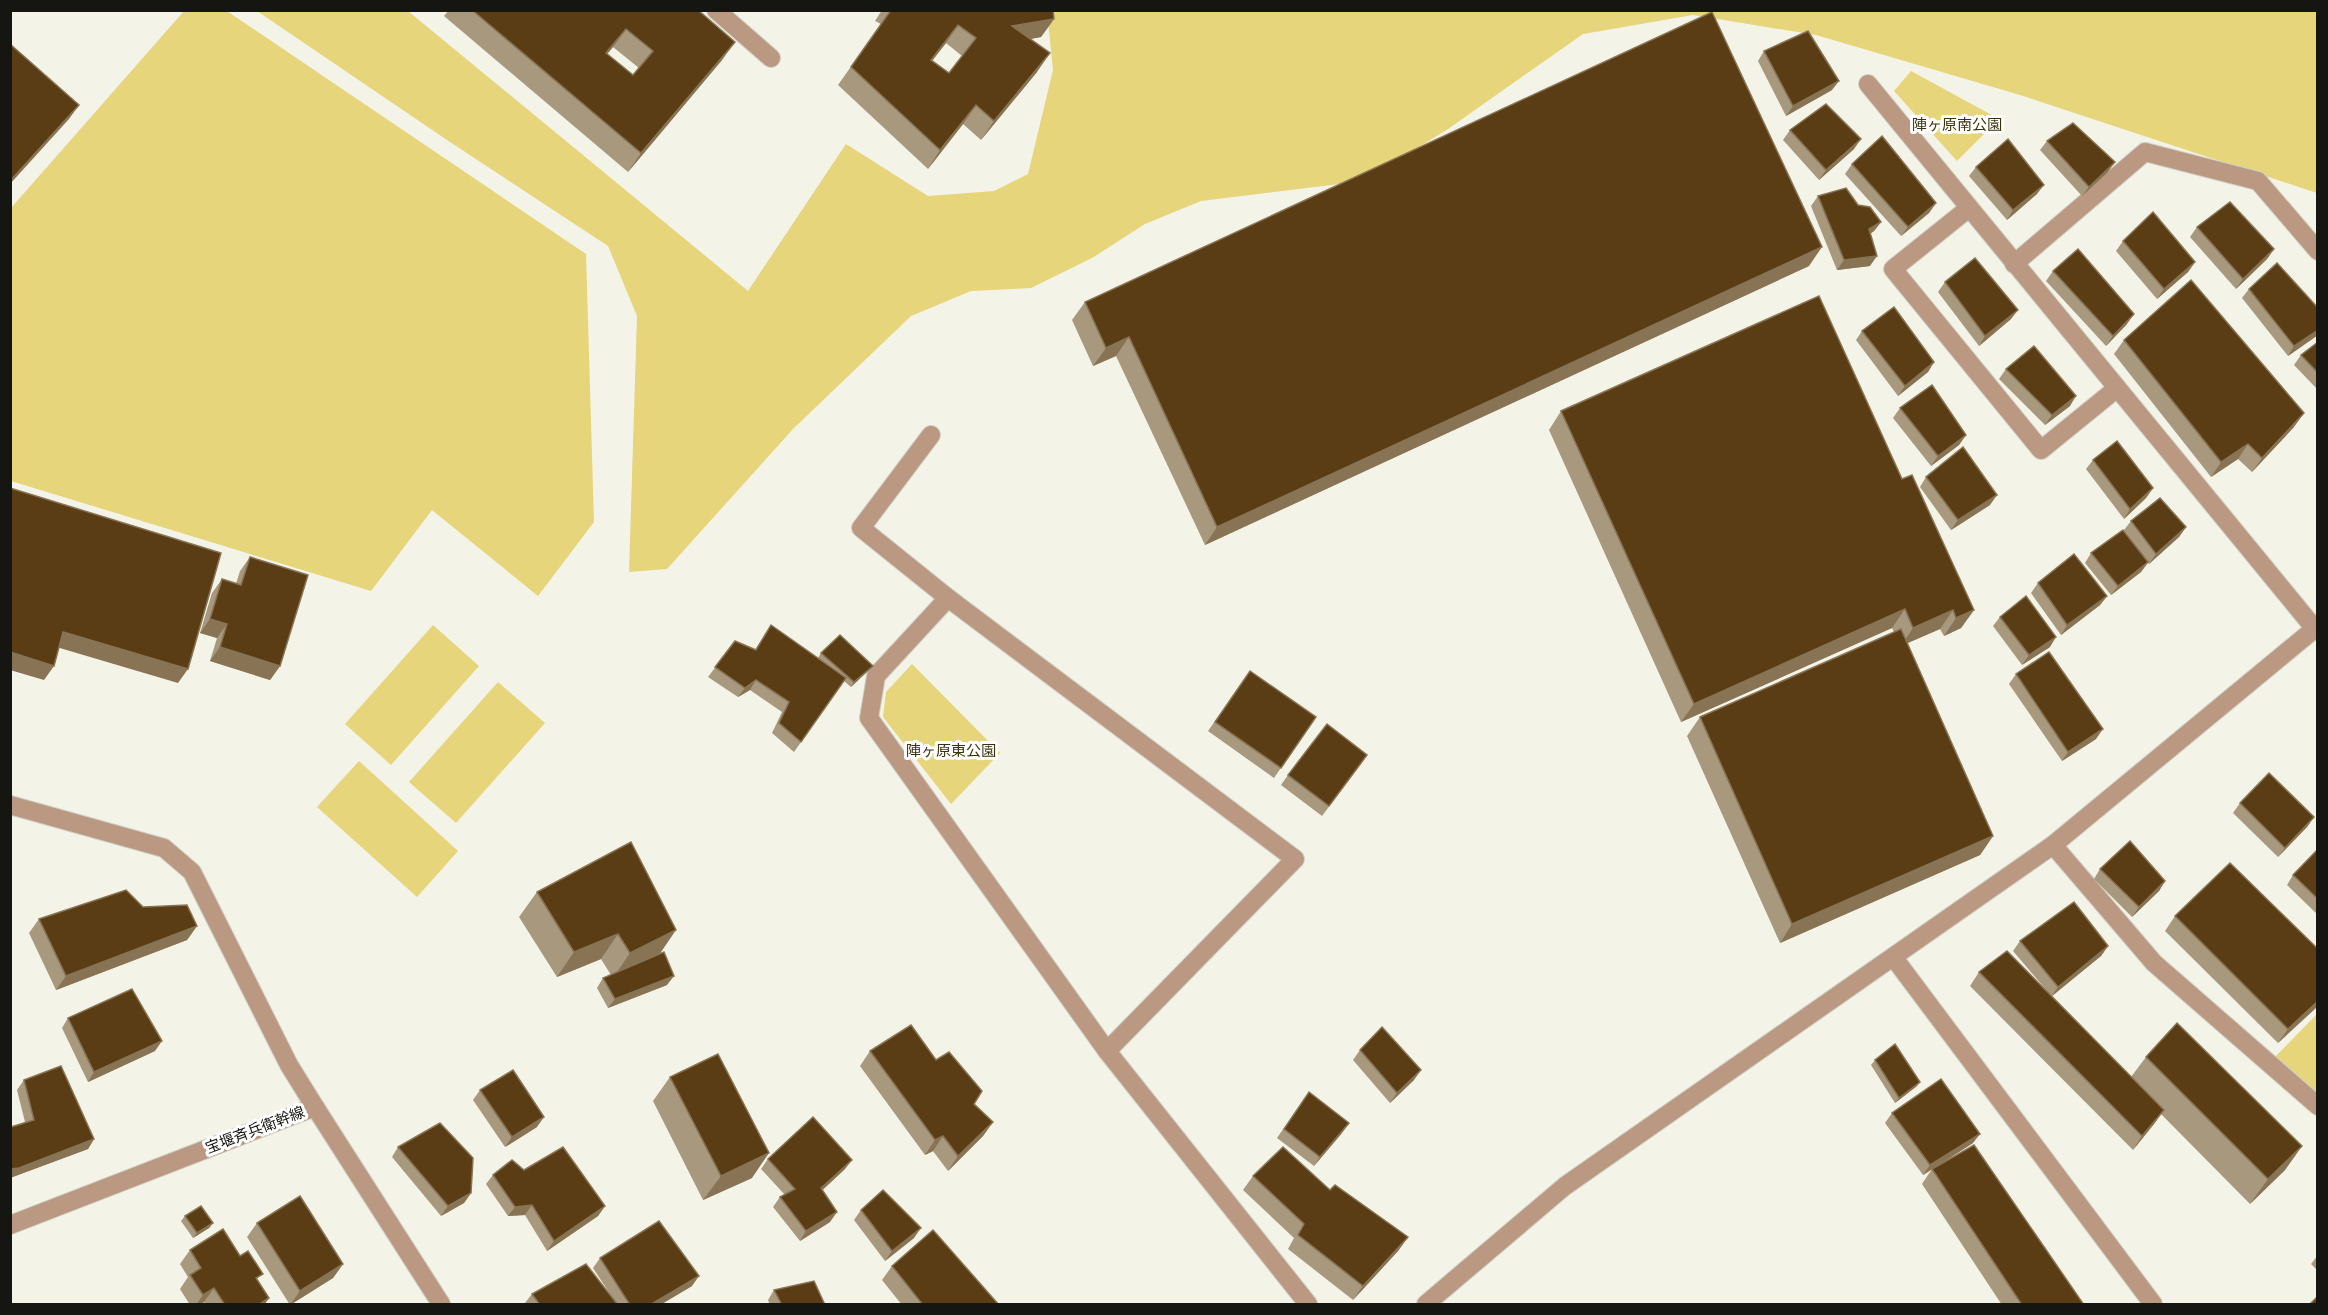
<svg xmlns="http://www.w3.org/2000/svg" width="2328" height="1315" font-family="Figtree,'Noto Sans JP',sans-serif">
<rect width="100%" height="100%" fill="#f4f3e7"/>
<g fill="#e6d57b">
<path d="M184 11H227L586 254 594 522 538 596 432 510 371 591 11 481V208Z"/>
<path d="M257 11H408L748 291 846 144 928 196 994 191 1028 174 1053 70 1047 11H2317V193L2020 95 1816 35 1693 15 1583 34 1448 129 1364 181 1201 201 1145 224 1092 258 1031 288 971 291 911 316 793 429 667 569 629 572 637 316 608 246 447 140Z"/>
<path d="M1911 71 1999 119 1957 161 1894 91Z"/>
<path d="M433 625 479 666 391 765 345 724Z"/>
<path d="M912 664 1000 753 951 804 883 717 886 692Z"/>
<path d="M498 682 545 723 456 823 409 782Z"/>
<path d="M359 761 458 851 417 897 317 807Z"/>
<path d="M2317 1014V1098L2273 1059Z"/>
</g>
<g fill="none" stroke-linecap="round" stroke-linejoin="round">
<defs>
<g id="minor">
<path d="M716 10 771 58"/>
<path d="M1868 84 2315 629"/>
<path d="M1969 208 1893 269 2041 450 2116 389"/>
<path d="M2014 264 2145 152 2258 181 2318 251"/>
<path d="M931 435 861 528 948 598 1295 859 1107 1051"/>
<path d="M948 598 876 676 869 718 1107 1051 1308 1304"/>
<path d="M10 805 164 848 192 872 289 1065 315 1107"/>
<path d="M2053 845 2154 963 2318 1106"/>
<path d="M1894 958 2153 1304"/>
<path d="M10 1225 315 1107 441 1304"/>
<path d="M1426 1304 1565 1186 2053 845 2318 626"/>
</g>
</defs>
<use href="#minor" stroke="#d0cfc5" stroke-width="20"/>
<use href="#minor" stroke="#ba9882" stroke-width="18"/>
</g>
<g fill="#a7987e" fill-rule="evenodd">
<path d="M449 10H698L722 60 628 172 444 16ZM613 47 639 68 633 75 607 54Z"/>
<path d="M882 10H1053L1054 19 1041 37 1030 39 1037 72 981 140 963 124 928 169 838 85 881 24 875 21ZM946 43 962 56 949 73 932 60Z"/>
<path d="M1764 51 1832 90 1786 116 1758 61Z"/>
<path d="M1790 130 1854 149 1819 180 1783 140Z"/>
<path d="M2047 141 2108 172 2082 196 2040 150Z"/>
<path d="M1852 164 1936 203 1929 213 1901 236 1845 174Z"/>
<path d="M1976 167 2037 194 2007 220 1969 176Z"/>
<path d="M1818 196 1858 205 1881 222 1874 231 1870 234V266L1837 270 1811 206Z"/>
<path d="M2197 227 2274 249 2267 259 2236 289 2190 237Z"/>
<path d="M2123 241 2195 262 2188 272 2157 299 2116 251Z"/>
<path d="M1809 266 1205 545 1116 356 1093 366 1072 320 1085 302Z"/>
<path d="M2053 271 2127 324 2106 346 2046 281Z"/>
<path d="M1945 282 2011 319 1979 346 1938 292Z"/>
<path d="M2249 289 2318 308V335L2288 356 2242 298Z"/>
<path d="M1862 331 1934 362 1928 372 1898 396 1856 340Z"/>
<path d="M2124 340 2294 427 2252 472 2238 459 2211 477 2114 354Z"/>
<path d="M2318 342V390L2294 365 2301 355Z"/>
<path d="M2006 369 2070 406 2045 425 1999 379Z"/>
<path d="M1900 408 1966 435 1959 445 1931 466 1893 418Z"/>
<path d="M1561 411 1902 479 1974 610 1961 628 1944 636 1940 629 1907 643 1993 836 1980 855 1780 943 1687 736 1700 717 1894 632 1892 628 1681 722 1549 430Z"/>
<path d="M2093 460 2153 488 2146 498 2124 519 2086 469Z"/>
<path d="M1926 477 1990 505 1951 530 1920 487Z"/>
<path d="M2131 521 2186 527 2179 537 2149 564 2148 563 2141 572 2111 595 2085 563 2091 553 2145 558 2124 530Z"/>
<path d="M250 557 280 666 270 680 210 661 217 638 200 633 212 593 222 579 236 584 240 571Z"/>
<path d="M2038 583 2107 596 2100 605 2061 635 2031 593Z"/>
<path d="M2000 617 2050 647 2022 665 1993 626Z"/>
<path d="M771 625 818 658 821 653 869 670 851 687 844 681 794 752 772 733 782 712 750 690 738 697 708 677 735 641 755 650Z"/>
<path d="M1250 671 1316 717 1274 778 1208 731Z"/>
<path d="M2016 674 2096 739 2062 761 2009 684Z"/>
<path d="M1360 765 1322 816 1281 785 1288 775Z"/>
<path d="M2240 803 2314 817 2307 827 2278 857 2233 813Z"/>
<path d="M2318 849V915L2287 885 2293 875Z"/>
<path d="M2100 869 2165 881 2159 891 2132 917 2094 879Z"/>
<path d="M537 892 659 954 667 985 608 1008 597 988 603 978 611 975 601 959 557 977 519 917Z"/>
<path d="M143 907 197 926 187 940 56 990 29 933 39 919Z"/>
<path d="M2175 916 2318 1006 2278 1043 2165 931Z"/>
<path d="M2020 941 2108 946 2101 956 2051 996 2131 1077 2146 1057 2302 1146 2285 1170 2250 1204 2161 1114 2154 1124 2133 1150 1970 986 1979 972 2047 991 2013 951Z"/>
<path d="M68 1018 155 1051 88 1082 62 1028Z"/>
<path d="M1360 1050 1414 1080 1390 1103 1353 1060Z"/>
<path d="M870 1051 936 1060 974 1104 993 1122 983 1136 948 1171 933 1151 925 1155 860 1066Z"/>
<path d="M1875 1060 1917 1086 1895 1103 1871 1065Z"/>
<path d="M670 1077 752 1178 703 1200 653 1101Z"/>
<path d="M24 1080 94 1139 88 1149 10 1178V1125L11 1127 25 1122 17 1090Z"/>
<path d="M480 1090 537 1127 505 1147 473 1100Z"/>
<path d="M1309 1092 1342 1133 1314 1166 1277 1138Z"/>
<path d="M1892 1113 1973 1143 1923 1175 1885 1123Z"/>
<path d="M398 1147 471 1193 464 1203 441 1216 392 1157Z"/>
<path d="M768 1159 845 1169 822 1190 830 1222 800 1241 773 1207 780 1197 785 1195 761 1169Z"/>
<path d="M1932 1169 2084 1305H2002L1922 1184Z"/>
<path d="M524 1170 605 1206 598 1216 547 1251 525 1215 508 1216 486 1184 493 1175Z"/>
<path d="M1253 1176 1408 1237 1398 1251 1353 1300 1288 1249 1294 1238 1243 1190Z"/>
<path d="M861 1210 914 1238 885 1261 854 1220Z"/>
<path d="M185 1216 213 1223 209 1228 193 1238 181 1221Z"/>
<path d="M257 1223 343 1264 333 1278 290 1305 247 1237Z"/>
<path d="M190 1250 240 1256 258 1280 269 1298 264 1305H206L204 1302 200 1305H190L180 1289 188 1277 180 1264Z"/>
<path d="M2318 1255V1271L2311 1264Z"/>
<path d="M600 1258 692 1286 660 1305H526L525 1303 532 1294 614 1300 593 1268Z"/>
<path d="M892 1266 999 1305H902L882 1280Z"/>
<path d="M774 1290 825 1305H770L768 1300Z"/>
</g>
<g fill="#887454">
<path d="M1054 19 1041 37 999 45 1012 26Z"/>
<path d="M958 25 946 43 919 78 931 60Z"/>
<path d="M626 29 613 47 593 71 606 53Z"/>
<path d="M735 42 722 60 628 172 641 153Z"/>
<path d="M1050 53 1037 72 981 140 994 121Z"/>
<path d="M1839 81 1832 90 1786 116 1793 106Z"/>
<path d="M79 105 69 119 10 184V181Z"/>
<path d="M976 105 963 124 928 169 940 150Z"/>
<path d="M1861 139 1854 149 1819 180 1826 170Z"/>
<path d="M2115 162 2108 172 2082 196 2089 187Z"/>
<path d="M2044 185 2037 194 2007 220 2013 210Z"/>
<path d="M1936 203 1929 213 1901 236 1908 227Z"/>
<path d="M1881 222 1874 231 1862 239 1869 229Z"/>
<path d="M1822 247 1809 266 1205 545 1217 527Z"/>
<path d="M2274 249 2267 259 2236 289 2243 279Z"/>
<path d="M1877 256 1870 266 1837 270 1844 260Z"/>
<path d="M2195 262 2188 272 2157 299 2164 289Z"/>
<path d="M2018 310 2011 319 1979 346 1985 336Z"/>
<path d="M2134 314 2127 324 2106 346 2113 336Z"/>
<path d="M2318 330V335L2288 356 2294 346Z"/>
<path d="M1129 337 1116 356 1093 366 1106 348Z"/>
<path d="M1934 362 1928 372 1898 396 1905 386Z"/>
<path d="M2076 396 2070 406 2045 425 2052 415Z"/>
<path d="M2304 413 2294 427 2252 472 2262 458Z"/>
<path d="M1966 435 1959 445 1931 466 1938 456Z"/>
<path d="M2248 444 2238 459 2211 477 2221 462Z"/>
<path d="M2153 488 2146 498 2124 519 2130 509Z"/>
<path d="M1997 495 1990 505 1951 530 1958 520Z"/>
<path d="M2186 527 2179 537 2149 564 2156 554Z"/>
<path d="M2148 562 2141 572 2111 595 2118 586Z"/>
<path d="M2107 596 2100 605 2061 635 2067 625Z"/>
<path d="M1905 609 1892 628 1681 722 1694 704Z"/>
<path d="M1953 610 1940 629 1901 646 1913 628Z"/>
<path d="M1974 610 1961 628 1944 636 1956 618Z"/>
<path d="M210 619 227 624 217 638 200 633Z"/>
<path d="M63 632 188 669 178 683 53 646Z"/>
<path d="M2056 637 2050 647 2022 665 2029 655Z"/>
<path d="M220 647 280 666 270 680 210 661Z"/>
<path d="M10 652 54 666 44 680 10 670Z"/>
<path d="M873 666 869 670 851 687 854 682Z"/>
<path d="M756 680 750 690 738 697 745 688Z"/>
<path d="M2103 729 2096 739 2062 761 2068 752Z"/>
<path d="M2314 817 2307 827 2278 857 2285 848Z"/>
<path d="M1993 836 1980 855 1780 943 1792 924Z"/>
<path d="M2165 881 2159 891 2132 917 2139 907Z"/>
<path d="M197 926 187 940 56 990 66 976Z"/>
<path d="M676 930 659 955 613 978 630 953Z"/>
<path d="M618 934 601 959 557 977 574 952Z"/>
<path d="M2108 946 2101 956 2051 997 2058 987Z"/>
<path d="M674 976 667 985 608 1008 615 999Z"/>
<path d="M2318 1001V1006L2278 1043 2288 1029Z"/>
<path d="M162 1041 155 1051 88 1082 94 1072Z"/>
<path d="M1421 1070 1414 1080 1390 1103 1397 1093Z"/>
<path d="M1920 1082 1917 1086 1895 1103 1899 1098Z"/>
<path d="M2164 1110 2154 1124 2133 1150 2142 1136Z"/>
<path d="M544 1117 537 1127 505 1147 512 1137Z"/>
<path d="M993 1122 983 1136 948 1171 958 1156Z"/>
<path d="M1349 1123 1342 1133 1314 1166 1320 1157Z"/>
<path d="M1980 1134 1973 1143 1923 1175 1930 1165Z"/>
<path d="M943 1136 933 1151 925 1155 935 1140Z"/>
<path d="M94 1139 88 1149 10 1178V1169Z"/>
<path d="M2302 1146 2285 1170 2250 1204 2268 1179Z"/>
<path d="M769 1153 752 1178 703 1200 721 1176Z"/>
<path d="M852 1160 845 1169 814 1198 821 1188Z"/>
<path d="M471 1193 464 1203 441 1216 448 1206Z"/>
<path d="M532 1205 525 1215 508 1216 515 1207Z"/>
<path d="M605 1206 598 1216 547 1251 554 1241Z"/>
<path d="M837 1212 830 1222 800 1241 806 1231Z"/>
<path d="M213 1223 209 1228 193 1238 197 1233Z"/>
<path d="M921 1228 914 1238 885 1261 892 1251Z"/>
<path d="M1408 1237 1398 1251 1353 1300 1363 1286Z"/>
<path d="M343 1264 333 1278 290 1305 300 1291Z"/>
<path d="M699 1276 692 1286 660 1305H650Z"/>
<path d="M214 1288 204 1302 200 1305H196L203 1295Z"/>
<path d="M269 1298 264 1305H258Z"/>
</g>
<g fill="#5a3d15" stroke="#887454" stroke-width="1.5" fill-rule="evenodd">
<path d="M472 10H698L735 42 641 153ZM626 29 653 51 633 75 606 53Z"/>
<path d="M891 10H1053L1054 19 1012 26 1050 53 994 121 976 105 940 150 851 67ZM958 25 976 38 949 73 931 60Z"/>
<path d="M1712 12 1822 247 1217 527 1129 337 1106 348 1085 302Z"/>
<path d="M1808 31 1839 81 1793 106 1764 51Z"/>
<path d="M10 44 79 105 10 181Z"/>
<path d="M1826 104 1861 139 1826 170 1790 130Z"/>
<path d="M2073 123 2115 162 2089 187 2047 141Z"/>
<path d="M1882 136 1936 203 1908 227 1852 164Z"/>
<path d="M2008 139 2044 185 2013 210 1976 167Z"/>
<path d="M1846 188 1858 205 1870 207 1881 222 1869 229 1877 256 1844 260 1818 196Z"/>
<path d="M2230 202 2274 249 2243 279 2197 227Z"/>
<path d="M2153 212 2195 262 2164 289 2123 241Z"/>
<path d="M2078 249 2134 314 2113 336 2053 271Z"/>
<path d="M1975 258 2018 310 1985 336 1945 282Z"/>
<path d="M2277 263 2318 308V330L2294 346 2249 289Z"/>
<path d="M2191 280 2304 413 2262 458 2248 444 2221 462 2124 340Z"/>
<path d="M1819 296 1902 479 1912 475 1974 610 1956 618 1953 610 1913 628 1905 609 1694 704 1561 411Z"/>
<path d="M1894 307 1934 362 1905 386 1862 331Z"/>
<path d="M2318 342V373L2301 355Z"/>
<path d="M2034 346 2076 396 2052 415 2006 369Z"/>
<path d="M1932 385 1966 435 1938 456 1900 408Z"/>
<path d="M2117 441 2153 488 2130 509 2093 460Z"/>
<path d="M1963 447 1997 495 1958 520 1926 477Z"/>
<path d="M10 488 221 553 188 669 63 632 54 666 10 652Z"/>
<path d="M2160 498 2186 527 2156 554 2131 521Z"/>
<path d="M2123 530 2148 562 2118 586 2091 553Z"/>
<path d="M2074 554 2107 596 2067 625 2038 583Z"/>
<path d="M250 557 308 575 280 666 220 647 227 624 210 619 222 579 241 585Z"/>
<path d="M2026 596 2056 637 2029 655 2000 617Z"/>
<path d="M771 625 846 678 801 742 779 723 789 702 756 680 745 688 715 667 735 641 756 650Z"/>
<path d="M1901 629 1993 836 1792 924 1700 717Z"/>
<path d="M840 635 873 666 854 682 821 653Z"/>
<path d="M2049 652 2103 729 2068 752 2016 674Z"/>
<path d="M1250 671 1316 717 1281 768 1215 722Z"/>
<path d="M1327 724 1367 755 1329 806 1288 775Z"/>
<path d="M2269 773 2314 817 2285 848 2240 803Z"/>
<path d="M2130 841 2165 881 2139 907 2100 869Z"/>
<path d="M631 842 676 930 630 953 618 934 574 952 537 892Z"/>
<path d="M2318 849V899L2293 875Z"/>
<path d="M2230 863 2318 949V1001L2288 1029 2175 916Z"/>
<path d="M126 890 143 907 187 905 197 926 66 976 39 919Z"/>
<path d="M2074 902 2108 946 2058 987 2020 941Z"/>
<path d="M2007 951 2164 1110 2142 1136 1979 972Z"/>
<path d="M664 952 674 976 615 999 603 978Z"/>
<path d="M132 989 162 1041 94 1072 68 1018Z"/>
<path d="M2177 1023 2302 1146 2268 1179 2146 1057Z"/>
<path d="M911 1025 936 1060 949 1052 982 1091 974 1104 993 1122 958 1156 943 1136 935 1140 870 1051Z"/>
<path d="M1382 1027 1421 1070 1397 1093 1360 1050Z"/>
<path d="M1895 1044 1920 1082 1899 1098 1875 1060Z"/>
<path d="M718 1054 769 1153 721 1176 670 1077Z"/>
<path d="M61 1066 94 1139 19 1168 10 1169V1125L11 1127 34 1120 24 1080Z"/>
<path d="M513 1070 544 1117 512 1137 480 1090Z"/>
<path d="M1941 1079 1980 1134 1930 1165 1892 1113Z"/>
<path d="M1309 1092 1349 1123 1320 1157 1284 1129Z"/>
<path d="M813 1117 852 1160 821 1188 837 1212 806 1231 780 1197 795 1189 768 1159Z"/>
<path d="M440 1123 473 1158 471 1193 448 1206 398 1147Z"/>
<path d="M1974 1145 2084 1305H2022L1932 1169Z"/>
<path d="M563 1147 605 1206 554 1241 532 1205 515 1207 493 1175 512 1160 524 1170Z"/>
<path d="M1283 1147 1330 1190 1335 1185 1408 1237 1363 1286 1298 1235 1304 1224 1253 1176Z"/>
<path d="M883 1190 921 1228 892 1251 861 1210Z"/>
<path d="M300 1196 343 1264 300 1291 257 1223Z"/>
<path d="M201 1206 213 1223 197 1233 185 1216Z"/>
<path d="M659 1221 699 1276 650 1305H630L600 1258Z"/>
<path d="M223 1229 240 1256 248 1251 263 1274 256 1278 269 1298 258 1305H225L214 1288 203 1295 190 1275 201 1268 190 1250Z"/>
<path d="M933 1230 999 1305H923L892 1266Z"/>
<path d="M586 1264 618 1305H540L532 1294Z"/>
<path d="M814 1281 825 1305H782L774 1290Z"/>
<path d="M2318 1296V1305H2309Z"/>
</g>
<g text-anchor="middle" stroke-width="6" stroke-linejoin="round" paint-order="stroke">
<g font-size="15" fill="#3a330a" stroke="#fff">
<text x="1957" y="130">陣ヶ原南公園</text>
<text x="951" y="756">陣ヶ原東公園</text>
</g>
<g font-size="15" fill="#151511" stroke="#fff">
<text transform="translate(255 1130) rotate(-21)" y="5">宝堰斉兵衛幹線</text>
</g>
</g>
<rect width="2328" height="1315" fill="none" stroke="#151511" stroke-width="24"/>
</svg>
